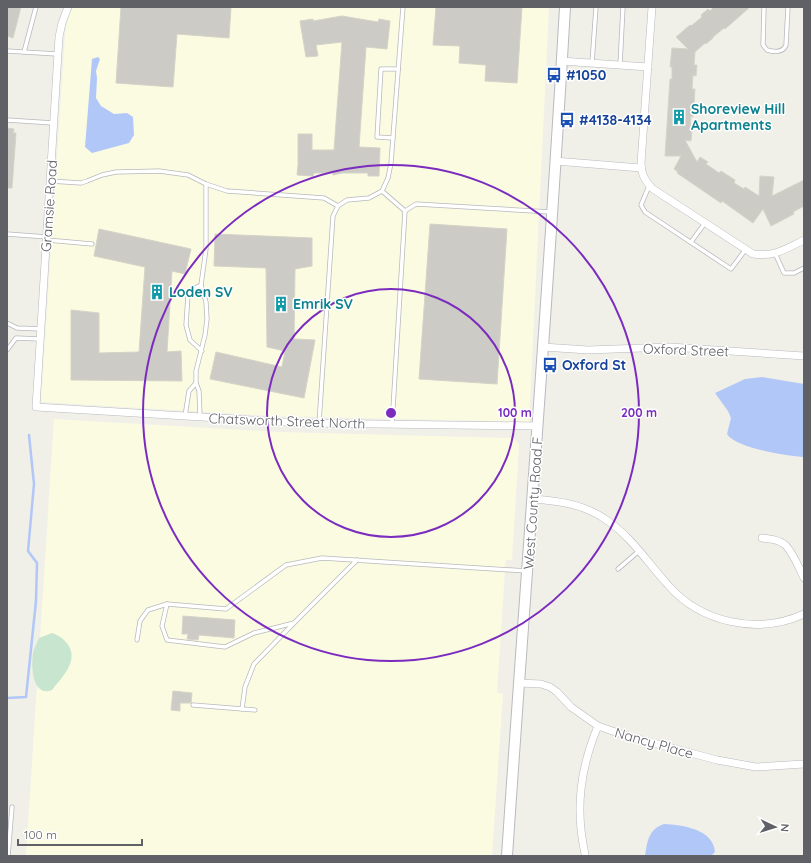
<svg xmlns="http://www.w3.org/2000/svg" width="811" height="863" font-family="Quicksand,sans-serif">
<rect width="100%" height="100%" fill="#f0f0e9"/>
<g fill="#fbfbe2">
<path d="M73 7H549L529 422 271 416 41 402 65 34 68 17Z"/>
<path d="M54 419 278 432 514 438 519 445 512 560H506L505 570 497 693 503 694 492 856H26Z"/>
</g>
<path fill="#c8e5cf" d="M52 633C65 637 76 650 70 664 67 673 58 682 52 690 32 698 31 665 33 653 34 648 37 643 39 638Z"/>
<g fill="#b1c7f7">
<path d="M98 57 100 59 96 71 97 78 96 98 101 106 114 114 127 113 133 117 134 135 129 143 92 153 85 147 92 59Z"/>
<path d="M762 377 804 384V457C788 456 735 448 727 434L731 418 728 411 715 393 745 379Z"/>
<path d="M664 824C683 825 713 829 715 852L712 855 709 856H645C647 841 649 829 664 824Z"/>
</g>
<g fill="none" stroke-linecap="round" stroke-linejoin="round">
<path stroke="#b1c7f7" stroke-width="2.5" d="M7 698 26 697 36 601 37 563 28 551 34 484 29 435"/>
</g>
<g fill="#cccbc5" stroke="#d4d4c7">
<path d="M7 7H21L13 38 7 36Z"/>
<path d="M121 7H231L229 38 177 34 173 87 116 83Z"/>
<path d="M436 7H522L517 83 485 81 486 65 459 63 460 46 433 45Z"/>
<path d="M714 7H750L725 29 724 28 713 37V38L706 44 705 43 695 52 694 65H697L696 76 693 75 692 89H695L693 117 691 116 690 130H692L691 141 685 140 697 162 700 157 708 162 706 164 719 173 721 171 735 180 734 183 744 189 745 187 759 196 760 176 774 177 772 196 804 180V206L793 212 794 214 771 226 763 209 753 223 722 201 721 203 677 173 678 172 674 169 681 156H665L670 79H672V67H670L672 48 688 49 676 37 690 25 691 26 702 17 701 15 708 9 710 11Z"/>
<path d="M342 16 378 22 379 19 390 21 387 49 366 47 359 147 380 148 379 176H368V173H342L333 175V173H314L313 176 297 175 298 165V134H312V150H334L342 42 316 45 318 56 306 57 300 21 313 19V21Z"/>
<path d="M7 128 14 129 13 133H16L12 188H7Z"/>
<path d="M430 224 507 229 497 384 419 379Z"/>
<path d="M99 229 191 249 185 274 172 271 167 352 181 351 182 381 71 380V310L99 313V353L139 352 145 267 94 256Z"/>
<path d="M215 234 312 238V266L295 269 294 339 315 340 304 398 210 379 216 352 282 367 285 351 267 347 266 268 214 266Z"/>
<path d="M183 616 235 620 234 638 199 635 198 640 187 639 188 634H182Z"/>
<path d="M173 691 192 693 191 703H180V711L171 710Z"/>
</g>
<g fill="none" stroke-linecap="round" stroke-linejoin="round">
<defs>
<g id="lane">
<path d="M764 7 763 45 767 50C774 52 783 53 786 45L788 7"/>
<path d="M7 51 57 54"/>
<path d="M24 52 36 7"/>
<path d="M592 63 596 7"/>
<path d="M620 65 623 7"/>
<path d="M7 120 53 123"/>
<path d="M393 138 377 137 381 69H398"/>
<path d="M50 181 81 183 87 181 102 175 116 172 159 171 188 175 206 184 227 191 324 198 338 206 347 200 369 198 382 191 405 211 392 425"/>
<path d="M649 186 641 205 645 212 731 269 746 249"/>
<path d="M382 191 388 178 391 163 403 7"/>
<path d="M405 211 416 204 551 212"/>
<path d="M7 234 47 237"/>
<path d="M47 240 92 244"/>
<path d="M691 242 705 223"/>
<path d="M775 253 784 273H794L804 268"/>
<path d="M201 285 191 290 188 295 186 325 190 340 202 351"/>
<path d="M7 323 17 328 41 329"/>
<path d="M7 350 16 338 40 339"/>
<path d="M185 416 189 391 196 383"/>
<path d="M200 416 199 391 196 383V371L205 335 207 319 206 302 201 285 206 249V184"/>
<path d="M319 423 333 216 338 206"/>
<path d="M618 569 639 551"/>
<path d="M167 604 162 626 167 640 225 647 254 633 294 623 357 560"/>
<path d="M137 640 140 621 148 610 167 604 226 609 286 565 322 558 527 571"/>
<path d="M193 705 255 710"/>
<path d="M242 709 245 687 254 664 294 623"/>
<path d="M8 856 12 807"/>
</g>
<g id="street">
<path d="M68 7 62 23 59 37 36 407 301 423 538 426"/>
<path d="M652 7 641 163C641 174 645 181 653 189L753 254C775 257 785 249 804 240"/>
<path d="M561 61 648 67"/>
<path d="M555 161 641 168"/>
<path d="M543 347 588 350 670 347 804 356"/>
<path d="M533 499C559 501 583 504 605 519 631 536 647 562 668 585 701 623 758 635 804 614"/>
<path d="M762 538C769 539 778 539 784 544 792 550 799 568 804 578"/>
<path d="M519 683 541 684 550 687 557 692 571 707 598 726 627 736 717 760 756 767 804 764"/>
<path d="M585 854C575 809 580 769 598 726"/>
</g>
<path id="secondary" d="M507 856C526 573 549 290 565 7"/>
</defs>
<use href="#lane" stroke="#b8b9bd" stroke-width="5"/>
<use href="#street" stroke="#b8b9bd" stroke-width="8"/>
<use href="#secondary" stroke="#b9bac0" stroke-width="12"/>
<use href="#lane" stroke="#fff" stroke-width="3.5"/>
<use href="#street" stroke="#fff" stroke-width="7"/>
<use href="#secondary" stroke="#fff" stroke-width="10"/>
</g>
<g fill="none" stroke="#7b2cbf" stroke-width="2">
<circle cx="391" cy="413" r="124"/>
<circle cx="391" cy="413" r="248"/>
</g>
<defs>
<symbol id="bus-bare" viewBox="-9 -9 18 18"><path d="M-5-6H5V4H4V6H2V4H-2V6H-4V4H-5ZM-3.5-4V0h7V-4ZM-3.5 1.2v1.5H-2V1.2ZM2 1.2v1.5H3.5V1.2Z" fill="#1a4fb4" stroke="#fff" stroke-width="2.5" paint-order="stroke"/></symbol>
<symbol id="building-bare" viewBox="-9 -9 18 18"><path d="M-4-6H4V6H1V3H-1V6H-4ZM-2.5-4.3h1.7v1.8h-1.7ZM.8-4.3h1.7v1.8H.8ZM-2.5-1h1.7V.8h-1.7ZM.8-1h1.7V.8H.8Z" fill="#0f9aa8" stroke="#fff" stroke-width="2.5" paint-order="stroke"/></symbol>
</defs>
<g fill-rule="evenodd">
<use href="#bus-bare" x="543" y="64" width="22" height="22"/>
<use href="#building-bare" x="668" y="106" width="22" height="22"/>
<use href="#bus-bare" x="556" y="109" width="22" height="22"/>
<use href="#building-bare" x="146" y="281" width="22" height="22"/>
<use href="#building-bare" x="270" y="293" width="22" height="22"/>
<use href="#bus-bare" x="539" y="354" width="22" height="22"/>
</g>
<g text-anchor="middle" stroke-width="3" stroke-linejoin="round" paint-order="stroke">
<g font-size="14" font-weight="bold" fill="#164399" stroke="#fff" text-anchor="start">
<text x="566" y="80">#1050</text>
<text x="579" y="125">#4138-4134</text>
<text x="562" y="370">Oxford St</text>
</g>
<g font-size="14" font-weight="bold" fill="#0d838f" stroke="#fff" text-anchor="start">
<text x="691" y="114">Shoreview Hill<tspan x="691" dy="16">Apartments</tspan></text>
<text x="169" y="297">Loden SV</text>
<text x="293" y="309">Emrik SV</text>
</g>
<g font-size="14" fill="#606167" stroke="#fff">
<text transform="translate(49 206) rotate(-86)" y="5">Gramsie Road</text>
<text transform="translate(686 350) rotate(2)" y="5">Oxford Street</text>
<text transform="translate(287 421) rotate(2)" y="5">Chatsworth Street North</text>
<text transform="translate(533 503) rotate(-86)" y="5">West County Road F</text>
<text transform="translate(654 743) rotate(16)" y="5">Nancy Place</text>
</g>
</g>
<circle cx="391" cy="413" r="6" fill="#7b2cbf" stroke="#fff" stroke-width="2"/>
<g font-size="12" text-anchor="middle" font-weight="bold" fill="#7b2cbf" stroke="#fff" stroke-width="3" stroke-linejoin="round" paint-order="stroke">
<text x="515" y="417">100 m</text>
<text x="639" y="417">200 m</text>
</g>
<rect width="811" height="863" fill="none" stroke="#606167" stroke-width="16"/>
<g transform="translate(775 827) rotate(94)" stroke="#ffffff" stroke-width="3" paint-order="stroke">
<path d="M0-3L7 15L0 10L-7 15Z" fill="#606167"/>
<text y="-6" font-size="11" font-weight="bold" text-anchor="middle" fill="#606167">N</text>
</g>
<path d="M18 839v6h124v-6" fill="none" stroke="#606167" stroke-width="2"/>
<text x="24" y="839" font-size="12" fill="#606167" stroke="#ffffff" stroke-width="3" paint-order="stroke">100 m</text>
</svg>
